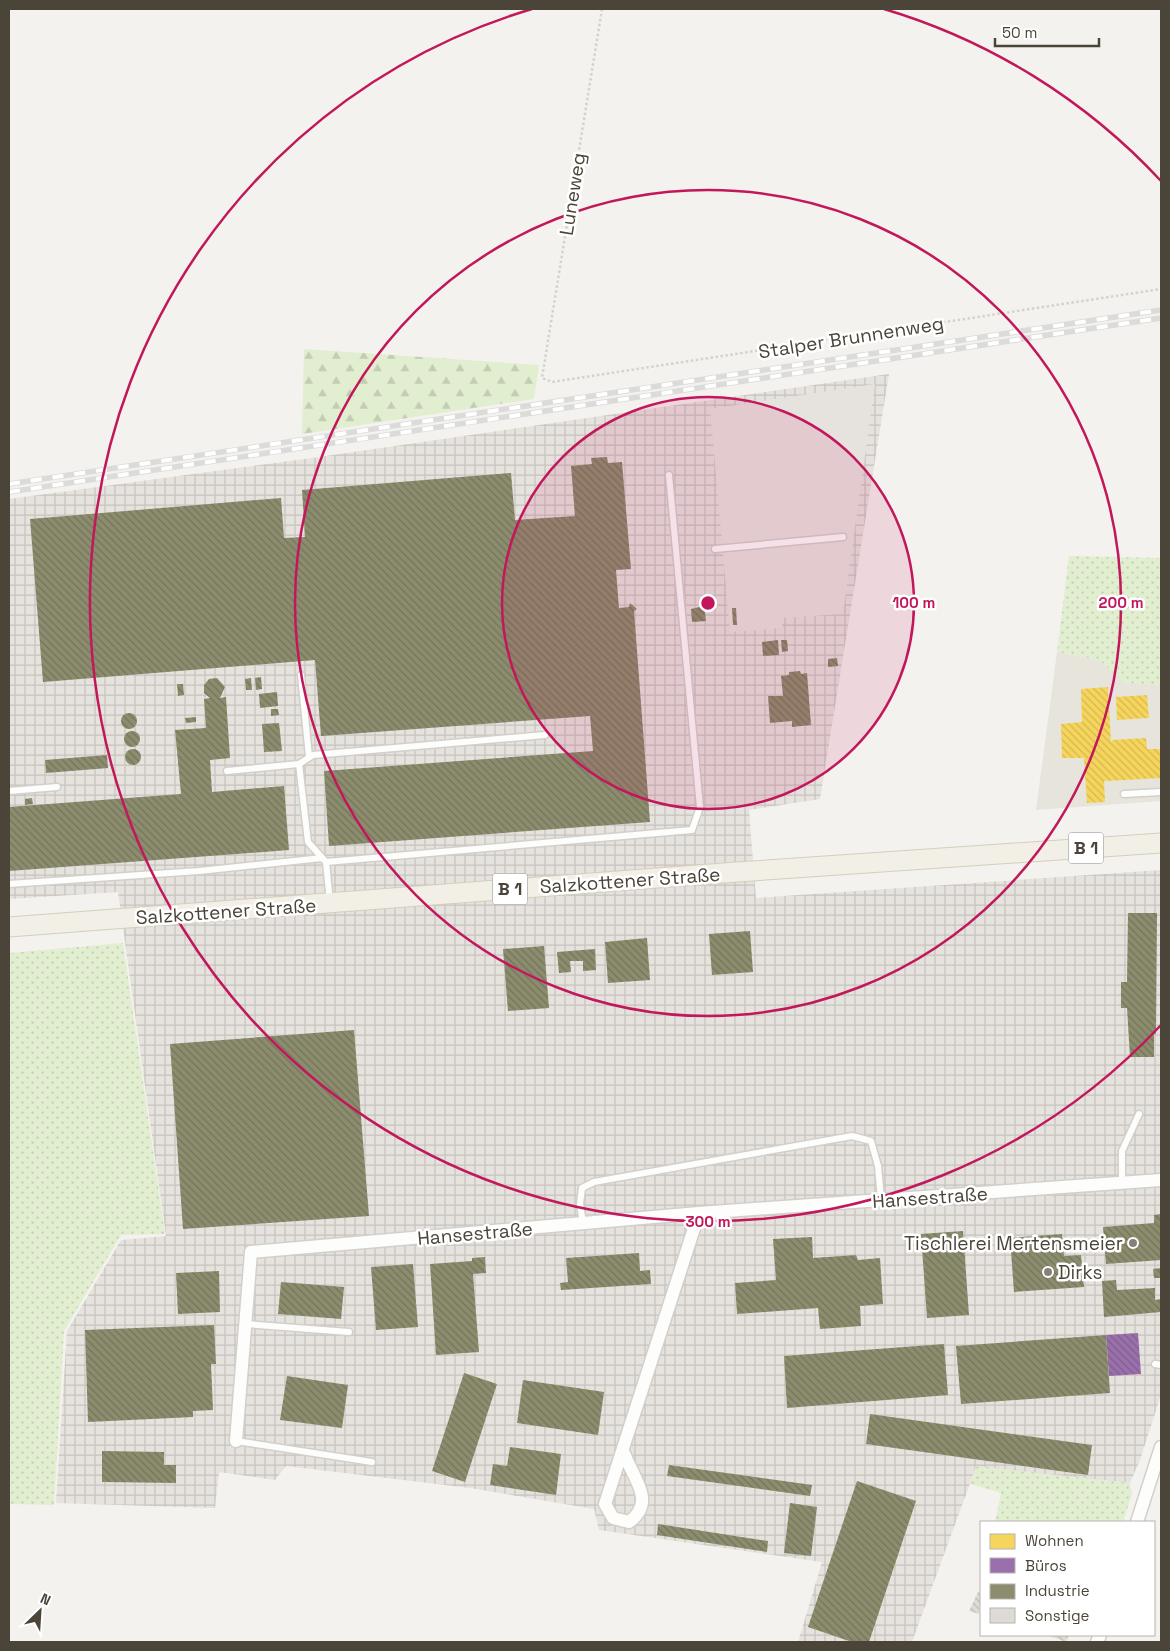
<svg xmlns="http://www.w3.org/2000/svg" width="1170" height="1651" font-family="'Space Grotesk',sans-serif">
<defs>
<pattern id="industrial-grid" width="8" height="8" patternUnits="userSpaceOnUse" patternTransform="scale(1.25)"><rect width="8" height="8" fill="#e6e2de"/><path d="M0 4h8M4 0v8" fill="none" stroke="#c7c3bf"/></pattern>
<pattern id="grass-dots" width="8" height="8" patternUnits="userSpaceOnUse" patternTransform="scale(1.25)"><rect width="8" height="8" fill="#e1eecf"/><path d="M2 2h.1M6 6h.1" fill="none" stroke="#c3cdb2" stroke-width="1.8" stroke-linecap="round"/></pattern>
<pattern id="forest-firs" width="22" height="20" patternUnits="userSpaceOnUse" patternTransform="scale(1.25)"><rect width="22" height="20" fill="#e1eecf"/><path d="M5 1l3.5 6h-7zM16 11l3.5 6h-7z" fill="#c3cdb2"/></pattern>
<pattern id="homes-back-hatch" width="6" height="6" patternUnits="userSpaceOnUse" patternTransform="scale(1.25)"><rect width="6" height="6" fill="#f6d55c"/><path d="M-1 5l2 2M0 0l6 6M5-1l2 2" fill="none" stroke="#d4b851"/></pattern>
<pattern id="offices-back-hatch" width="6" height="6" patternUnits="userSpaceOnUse" patternTransform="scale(1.25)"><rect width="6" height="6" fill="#9970ab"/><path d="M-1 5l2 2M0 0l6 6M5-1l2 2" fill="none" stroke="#7f5e8c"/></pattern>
<pattern id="industry-back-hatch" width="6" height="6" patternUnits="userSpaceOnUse" patternTransform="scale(1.25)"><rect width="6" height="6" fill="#8c8c6e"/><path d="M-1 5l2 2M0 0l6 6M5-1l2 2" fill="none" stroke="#74745b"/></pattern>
<pattern id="building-back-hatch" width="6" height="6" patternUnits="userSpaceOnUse" patternTransform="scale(1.25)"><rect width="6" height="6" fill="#dedbd6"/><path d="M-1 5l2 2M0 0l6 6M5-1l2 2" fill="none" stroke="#c0bdb8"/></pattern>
</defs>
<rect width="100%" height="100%" fill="#f4f2ee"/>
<path fill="#e7e4dc" d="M1057 652 1099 660 1125 683 1161 685V801L1036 810Z"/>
<path fill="url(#industrial-grid)" d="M889 374 820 799 749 810 756 898 1161 870V1395L1140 1460 1130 1483 976 1467 912 1642H798L822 1562 599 1530 594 1509 470 1488 286 1466 275 1480 219 1472 215 1508 56 1503 67 1331 121 1240 166 1236 118 892 9 899V499L312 458Z"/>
<g fill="url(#grass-dots)">
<path d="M1069 556 1161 558V685L1125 683 1099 660 1057 652Z"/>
<path d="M123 943 165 1234 121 1235 64 1331 54 1505 9 1504V953Z"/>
<path d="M976 1466 1130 1483 1132 1494 1123 1522H995L1001 1493 970 1484Z"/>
</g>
<path fill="url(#forest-firs)" d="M304 349 539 365 534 399 302 434Z"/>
<path fill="#e6e3df" d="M875 384 843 614 782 618V628L730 632 710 409Z"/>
<g fill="url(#homes-back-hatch)">
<path d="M1108 687 1111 743 1112 740 1146 738 1147 749H1161V778L1104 781 1105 802 1087 803 1084 758H1062L1061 724 1082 722 1081 689Z"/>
<path d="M1147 695 1149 718 1117 720 1116 697Z"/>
</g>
<path fill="url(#offices-back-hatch)" d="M1138 1333 1141 1374 1109 1376 1106 1335Z"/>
<g fill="url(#industry-back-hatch)">
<path d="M607 457 608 463 622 462 631 569 616 570 619 608 629 607 630 603 637 609 634 611 650 822 329 846 324 771 593 751 590 716 321 736 315 660 43 682 30 519 281 498 284 538 305 537 302 490 511 473 515 520 575 516 571 466 592 464 591 458Z"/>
<path d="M704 606 706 621 692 622 691 609Z"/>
<path d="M732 608H736L737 625H733Z"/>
<path d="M778 640 779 655 763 656 762 642Z"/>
<path d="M781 640H787L788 651 782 652Z"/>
<path d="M837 658 838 666 828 667V659Z"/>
<path d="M800 671 801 674 807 673 811 725 792 727V721L770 723 768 696H783L781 676 789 675V672Z"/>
<path d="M261 677 262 689 256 690 255 678Z"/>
<path d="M217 678 225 687 220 698 226 697 230 758 210 760 212 792 284 786 289 850 9 871V807L181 794 175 730 206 728 204 699 210 698 204 693V685L209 679Z"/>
<path d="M251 678 252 690H246L245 679Z"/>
<path d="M177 684H183L184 695 178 696Z"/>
<path d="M277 692 278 706 260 708 259 694Z"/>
<path d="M271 709H278L279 715 271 716Z"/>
<circle cx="129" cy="721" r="8"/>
<path d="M196 717V722L186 723 185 718Z"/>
<path d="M279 723 282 751 264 752 262 724Z"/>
<circle cx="132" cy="739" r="8"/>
<circle cx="133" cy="757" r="8"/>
<path d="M107 755 108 768 46 773 45 760Z"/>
<path d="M32 798 33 804 25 805V799Z"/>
<path d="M1128 913H1157L1156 1034H1154V1057H1130L1127 1008H1121V982H1127Z"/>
<path d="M750 931 753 972 712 975 709 934Z"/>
<path d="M647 938 650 980 608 983 605 942Z"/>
<path d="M544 946 549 1008 508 1011 503 949Z"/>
<path d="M595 949 596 970 583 971V961H570L571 972 559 973 557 952Z"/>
<path d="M354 1030 369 1216 183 1229 170 1044Z"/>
<path d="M1161 1214V1260L1106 1264 1103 1227 1154 1223V1215Z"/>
<path d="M963 1231 969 1315 927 1318 921 1234Z"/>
<path d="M1062 1234 1064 1256 1081 1255 1084 1287 1014 1292 1010 1238Z"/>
<path d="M812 1237 813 1258 856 1255 858 1260 880 1258 883 1304 860 1306 861 1326 820 1329 818 1308 737 1314 735 1283 776 1280 773 1239Z"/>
<path d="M639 1253 640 1271 650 1270 651 1284 561 1290 560 1283 568 1282 566 1258Z"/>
<path d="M485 1257 486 1273 473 1274 479 1352 436 1355 430 1264 472 1261V1258Z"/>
<path d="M413 1264 418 1327 376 1330 371 1267Z"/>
<path d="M1161 1268V1278H1154L1153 1269Z"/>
<path d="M219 1271 220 1312 178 1314 176 1273Z"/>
<path d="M1116 1280 1117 1290 1155 1288V1300L1161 1299V1312L1104 1317 1102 1281Z"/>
<path d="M281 1282 344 1287 341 1319 278 1314Z"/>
<path d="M214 1325 216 1364H211L213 1410 193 1411V1417L88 1422 85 1330Z"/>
<path d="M1106 1335 1110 1393 961 1404 956 1346Z"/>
<path d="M944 1344 948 1395 787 1408 784 1356Z"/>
<path d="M464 1373 497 1384 465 1482 432 1471Z"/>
<path d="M287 1376 348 1385 342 1428 280 1420Z"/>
<path d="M523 1380 604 1392 598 1435 517 1423Z"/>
<path d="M870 1414 1092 1445 1088 1475 866 1444Z"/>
<path d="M510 1447 561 1454 556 1495 490 1485 493 1464 507 1466Z"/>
<path d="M102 1451 164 1452V1465H176V1483L102 1482Z"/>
<path d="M669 1465 812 1485 810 1496 667 1476Z"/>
<path d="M857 1481 916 1501 869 1642H852L808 1627Z"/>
<path d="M790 1503 817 1507 811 1556 784 1553Z"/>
<path d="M658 1524 768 1541 767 1552 657 1535Z"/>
</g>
<g fill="url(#building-back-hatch)">
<path d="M978 1592 981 1593 979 1614 969 1611Z"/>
<path d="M1047 1635H1069L1066 1642Z"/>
</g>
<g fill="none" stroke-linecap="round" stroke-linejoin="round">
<defs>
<g id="lane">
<path d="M715 549 843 537"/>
<path d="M301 675 309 757"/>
<path d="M227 771 299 764"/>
<path d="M9 791 57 787"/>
<path d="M1124 794 1161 792"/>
<path d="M326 862 308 842 299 764 313 755 545 735"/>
<path d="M9 884 199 871 322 858"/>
<path d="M330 902 326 862 692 830 700 807 669 475"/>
<path d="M1122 1183V1151L1139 1114"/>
<path d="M583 1223 580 1204 582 1188 594 1182 852 1136 871 1141 878 1166 881 1200"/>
<path d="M245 1324 349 1332"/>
<path d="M1155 1364 1161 1365"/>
<path d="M236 1441 372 1462"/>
</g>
<g id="street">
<path d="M236 1441 251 1252 699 1213 1161 1180"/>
<path d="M624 1453C633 1479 657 1501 629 1522L613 1518 605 1504 699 1213"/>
<path d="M1137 1522 1161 1447"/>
<path d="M1097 1642 1100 1635"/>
</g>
<path id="primary" d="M9 927 737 872 1161 843"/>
</defs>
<use href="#lane" stroke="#d2d0cb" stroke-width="9"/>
<use href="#street" stroke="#d2d0cb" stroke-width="15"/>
<use href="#primary" stroke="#d6cebb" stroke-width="21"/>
<path stroke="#d3d2cc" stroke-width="2.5" stroke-dasharray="2.5 2.5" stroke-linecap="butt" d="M602 9 542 378 552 382 1161 289"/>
<use href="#lane" stroke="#fdfdfc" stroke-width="6"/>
<use href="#street" stroke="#fdfdfc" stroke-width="12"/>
<use href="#primary" stroke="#f2efe6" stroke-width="19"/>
<defs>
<g id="rail">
<path d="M9 484 1161 310"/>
<path d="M9 492 1161 318"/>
</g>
</defs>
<use href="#rail" stroke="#dbdbda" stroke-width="5.5"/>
<use href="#rail" stroke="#fff" stroke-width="4" stroke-dasharray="11" stroke-linecap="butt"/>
</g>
<circle cx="708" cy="603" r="206" fill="#c2185b" fill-opacity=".12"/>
<g fill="none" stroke="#c2185b" stroke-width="2.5">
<circle cx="708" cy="603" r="206"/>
<circle cx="708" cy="603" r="413"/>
<path d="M1161 1025A619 619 0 1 1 532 9M884 9A619 619 0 0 1 1161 181"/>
</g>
<g fill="#868178" stroke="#fff" stroke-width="2">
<circle cx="1133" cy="1243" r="5"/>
<circle cx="1048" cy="1272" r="5"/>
</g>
<g text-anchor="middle" stroke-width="5" stroke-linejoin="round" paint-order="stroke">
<g fill="#fff" stroke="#817c74" stroke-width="1">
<rect x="1068.5" y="832.5" width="35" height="31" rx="4"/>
<rect x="492.5" y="873.5" width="35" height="31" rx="4"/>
</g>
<g font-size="18" font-weight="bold" fill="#4b4439">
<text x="1086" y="854">B 1</text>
<text x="510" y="895">B 1</text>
</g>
<g font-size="19" fill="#4b4439" stroke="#fff">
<text transform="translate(572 194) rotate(-81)" y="7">Luneweg</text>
<text transform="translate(851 337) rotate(-9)" y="7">Stalper Brunnenweg</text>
<text transform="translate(630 880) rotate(-4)" y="7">Salzkottener Straße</text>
<text transform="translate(226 911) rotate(-4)" y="7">Salzkottener Straße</text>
<text transform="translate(930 1197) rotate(-4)" y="7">Hansestraße</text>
<text transform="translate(475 1233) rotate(-5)" y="7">Hansestraße</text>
</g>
<g font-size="19" fill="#4b4439" stroke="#fff" text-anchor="end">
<text x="1123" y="1250">Tischlerei Mertensmeier</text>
<text x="1058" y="1279" text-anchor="start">Dirks</text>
</g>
</g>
<circle cx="708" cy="603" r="8" fill="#c2185b" stroke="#fff" stroke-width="2.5"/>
<g font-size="15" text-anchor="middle" font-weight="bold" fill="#c2185b" stroke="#fff" stroke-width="5" stroke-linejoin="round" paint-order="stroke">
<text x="914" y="608">100 m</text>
<text x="1121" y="608">200 m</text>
<text x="708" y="1227">300 m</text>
</g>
<rect width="1170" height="1651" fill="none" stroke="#4b4439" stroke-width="20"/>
<rect x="980" y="1521" width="175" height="115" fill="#ffffff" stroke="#b7b4b0"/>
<rect x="990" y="1534" width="25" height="15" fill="#f6d55c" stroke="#b7b4b0"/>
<text x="1025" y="1546" font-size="15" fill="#4b4439">Wohnen</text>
<rect x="990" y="1558" width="25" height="15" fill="#9970ab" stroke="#b7b4b0"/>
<text x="1025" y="1571" font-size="15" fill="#4b4439">Büros</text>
<rect x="990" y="1584" width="25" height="15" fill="#8c8c6e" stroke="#b7b4b0"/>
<text x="1025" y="1596" font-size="15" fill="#4b4439">Industrie</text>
<rect x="990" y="1608" width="25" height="15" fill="#dedbd6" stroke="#b7b4b0"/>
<text x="1025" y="1621" font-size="15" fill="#4b4439">Sonstige</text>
<g transform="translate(40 1611) rotate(25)" stroke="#ffffff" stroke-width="4" paint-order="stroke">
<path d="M0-4L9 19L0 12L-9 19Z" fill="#4b4439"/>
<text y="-8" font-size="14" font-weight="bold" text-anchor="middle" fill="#4b4439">N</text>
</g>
<path d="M995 38v8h104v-8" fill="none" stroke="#4b4439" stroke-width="2.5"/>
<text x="1002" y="38" font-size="15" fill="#4b4439" stroke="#ffffff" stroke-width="4" paint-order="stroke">50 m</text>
</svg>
